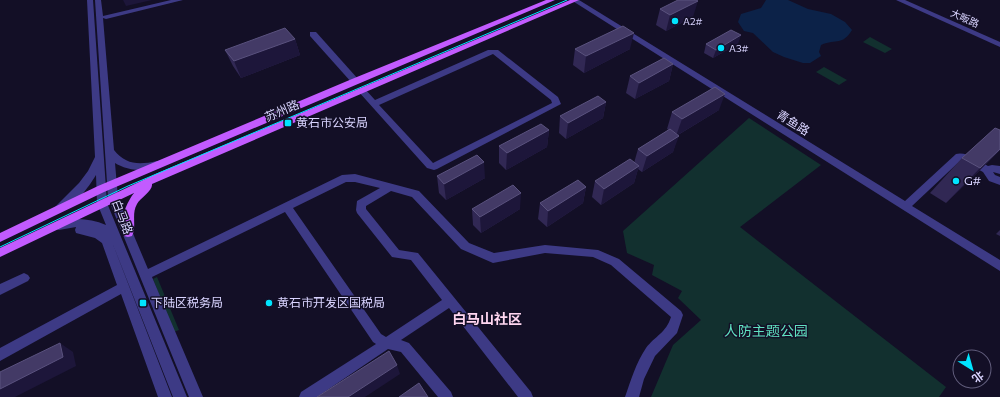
<svg xmlns="http://www.w3.org/2000/svg" width="1000" height="397" font-family="Commissioner,'Noto Sans SC',sans-serif">
<rect width="100%" height="100%" fill="#130f26"/>
<g fill="#12302f">
<path d="M870 37 892 49 885 53 863 42Z"/>
<path d="M824 67 847 80 839 85 816 72Z"/>
<path d="M749 118 821 165 740 227 946 387 939 397H651L673 345 701 320 678 298 682 291 652 275 654 265 627 253 623 231Z"/>
<path d="M157 277 179 330 174 332 153 279Z"/>
</g>
<path fill="#0c2248" d="M766 0H788L808 9 831 14 845 22 852 30C842 46 837 38 821 45L819 52 821 56 810 63H803L784 57 773 52 753 33 744 31 738 22 741 14 761 8Z"/>
<g fill="none" stroke-linecap="round" stroke-linejoin="round">
<g fill="#3d3a85" fill-rule="evenodd">
<path d="M87 0H93L107 203 187 397H173L112 242 172 397H158L121 294 0 361V348L117 285 102 243 95 238 76 233 75 230 76 227 59 230 55 229 54 226 55 223C72 217 89 218 106 225L97 203 96 175C88 188 75 206 60 211L56 210 55 207 79 183 88 171 95 157Z"/>
<path d="M95 0H101L103 16 171 0H183L106 19 103 18 114 150C126 165 139 165 157 161L162 164C154 175 125 170 115 163L118 198 148 269 342 175 355 174 419 191 469 243 494 253 545 245 598 250 619 259 681 311 683 315 677 333 655 356 644 379 639 397H625C631 380 636 363 646 348 655 336 666 333 671 317L611 265 593 257 545 253 493 263 461 249 412 197 391 191 366 206V209L399 250 418 253 531 392 533 397H518L449 308 401 340 409 343 451 392 453 397H438L401 352 388 349 317 397H299L301 392 376 344 373 342 285 212 152 277 203 397H189L108 198ZM346 182H355L380 188 357 201 356 210 357 213 392 257 411 260 442 300 386 337 381 334 293 208Z"/>
<path d="M571 0H579L905 201 956 154C966 151 979 161 988 166L992 165 1000 166V174L993 172 995 175 1000 177V185L989 181 983 172 961 160 912 206 1000 260V271Z"/>
<path d="M896 0H905L1000 42V47Z"/>
<path d="M310 32H316L358 79 359 81 358 83H352L310 36Z"/>
<path d="M488 50H498L558 97 561 104 437 169 434 170 427 168 358 91 362 88 365 89 375 100ZM493 54 551 100 552 103 433 163 379 105Z"/>
<path d="M24 273 28 275 30 278 28 281 0 295V284Z"/>
</g>
<g fill="#c25bff" fill-rule="evenodd">
<path d="M546 0H555L104 192 0 242V233L98 186 352 79Z"/>
<path d="M570 0H579L152 184C153 191 140 198 137 204 131 214 137 226 132 236L128 237 124 236C118 223 126 203 134 193L0 257V248L158 173Z"/>
</g>
<path stroke="#00e5ff" stroke-width="1" d="M0 247 128 186 567 0"/>
</g>
<g fill="#312854">
<path d="M660 9 693 17 666 31 656 25Z"/>
<path d="M295 39 300 55 241 78 233 66 225 50Z"/>
<path d="M706 44H738L713 58 704 53Z"/>
<path d="M575 49H630L584 73 573 65Z"/>
<path d="M673 64 669 81 635 99 626 93 630 76Z"/>
<path d="M606 102 603 118 566 139 559 133 560 116Z"/>
<path d="M719 110 678 135 673 152 642 172 638 169 634 183 601 205 592 197 595 181 634 163 638 149 669 130 667 129 672 112Z"/>
<path d="M549 130 547 147 506 170 499 163V146Z"/>
<path d="M1000 130V150L979 171 946 203 930 193 962 158Z"/>
<path d="M437 176 485 178 446 200 439 193Z"/>
<path d="M586 187 583 203 547 227 538 219 540 203Z"/>
<path d="M472 209H520L481 233 473 225Z"/>
<path d="M1000 230V236L996 234Z"/>
</g>
<g fill="#1d163a">
<path d="M123 0H152L126 6Z"/>
<path d="M698 1 693 17 666 31 670 15Z"/>
<path d="M634 33 630 49 584 73 586 56Z"/>
<path d="M741 35 738 44 713 58 716 50Z"/>
<path d="M295 39 300 55 241 78 234 61Z"/>
<path d="M673 64 669 81 635 99 639 83Z"/>
<path d="M725 94 719 110 676 136 682 119Z"/>
<path d="M606 102 603 118 566 139 568 123Z"/>
<path d="M549 130 547 147 506 170 507 153Z"/>
<path d="M679 136 673 152 642 172 647 156Z"/>
<path d="M1000 149V150L979 171 946 203 980 168Z"/>
<path d="M484 162 485 178 446 200 444 184Z"/>
<path d="M639 166 634 183 601 205 604 189Z"/>
<path d="M586 187 583 203 547 227 548 211Z"/>
<path d="M521 193 520 209 481 233 480 217Z"/>
<path d="M60 343 73 352 76 366 15 397H0V389Z"/>
<path d="M397 365 400 374 365 397H348Z"/>
</g>
<g fill="#433a66" stroke="#5a527e">
<path d="M678 0H696L698 1 670 15 660 9Z"/>
<path d="M623 26 634 33 586 56 575 49Z"/>
<path d="M285 28 295 39 234 61 225 50Z"/>
<path d="M731 30 741 35 716 50 706 44Z"/>
<path d="M664 58 673 64 639 83 630 76Z"/>
<path d="M715 87 725 94 682 119 672 112Z"/>
<path d="M598 96 606 102 568 123 560 116Z"/>
<path d="M541 124 549 130 507 153 499 146Z"/>
<path d="M995 128 1000 130V149L980 168 962 158Z"/>
<path d="M670 129 679 136 647 156 638 149Z"/>
<path d="M477 155 484 162 444 184 437 176Z"/>
<path d="M630 159 639 166 604 189 595 181Z"/>
<path d="M578 180 586 187 548 211 540 203Z"/>
<path d="M513 185 521 193 480 217 472 209Z"/>
<path d="M60 343 63 357 0 389V372Z"/>
<path d="M389 351 397 365 348 397H317Z"/>
<path d="M419 383 428 397H399Z"/>
</g>
<g fill="#00e5ff" stroke="#130f26" stroke-width="1.5">
<circle cx="675" cy="21" r="4"/>
<circle cx="721" cy="48" r="4"/>
<rect x="284" y="119" width="8" height="8" rx="2"/>
<circle cx="956" cy="181" r="4"/>
<rect x="139" y="299" width="8" height="8" rx="2"/>
<circle cx="269" cy="303" r="4"/>
</g>
<g text-anchor="middle" stroke-width="3" stroke-linejoin="round" paint-order="stroke">
<g font-size="10" fill="#d9d4ff" stroke="#130f26">
<text transform="translate(965 18) rotate(24)" y="4">大畈路</text>
</g>
<g font-size="10" fill="#d9d4ff" stroke="#130f26" text-anchor="start">
<text x="683" y="25">A2#</text>
<text x="729" y="52">A3#</text>
</g>
<g font-size="12" fill="#d9d4ff" stroke="#130f26">
<text transform="translate(282 111) rotate(-23)" y="4">苏州路</text>
<text transform="translate(793 123) rotate(32)" y="4">青鱼路</text>
<text transform="translate(122 217) rotate(69)" y="4">白马路</text>
</g>
<g font-size="12" fill="#d9d4ff" stroke="#130f26" text-anchor="start">
<text x="296" y="127">黄石市公安局</text>
<text x="964" y="185">G#</text>
<text x="151" y="307">下陆区税务局</text>
<text x="277" y="307">黄石市开发区国税局</text>
</g>
<g font-size="14" font-weight="bold" fill="#ffd6f0" stroke="#130f26">
<text x="487" y="324">白马山社区</text>
</g>
<g font-size="14" fill="#5fe0c0" stroke="#130f26">
<text x="766" y="336">人防主题公园</text>
</g>
</g>
<g transform="translate(972 369) rotate(143)"><circle r="19" fill="#130f26" stroke="#625e7d"/>
<path d="M0-3L7 15L0 10L-7 15Z" fill="#00e5ff"/>
<text y="-6" font-size="11" font-weight="bold" text-anchor="middle" fill="#d9d4ff">北</text>
</g>
</svg>
